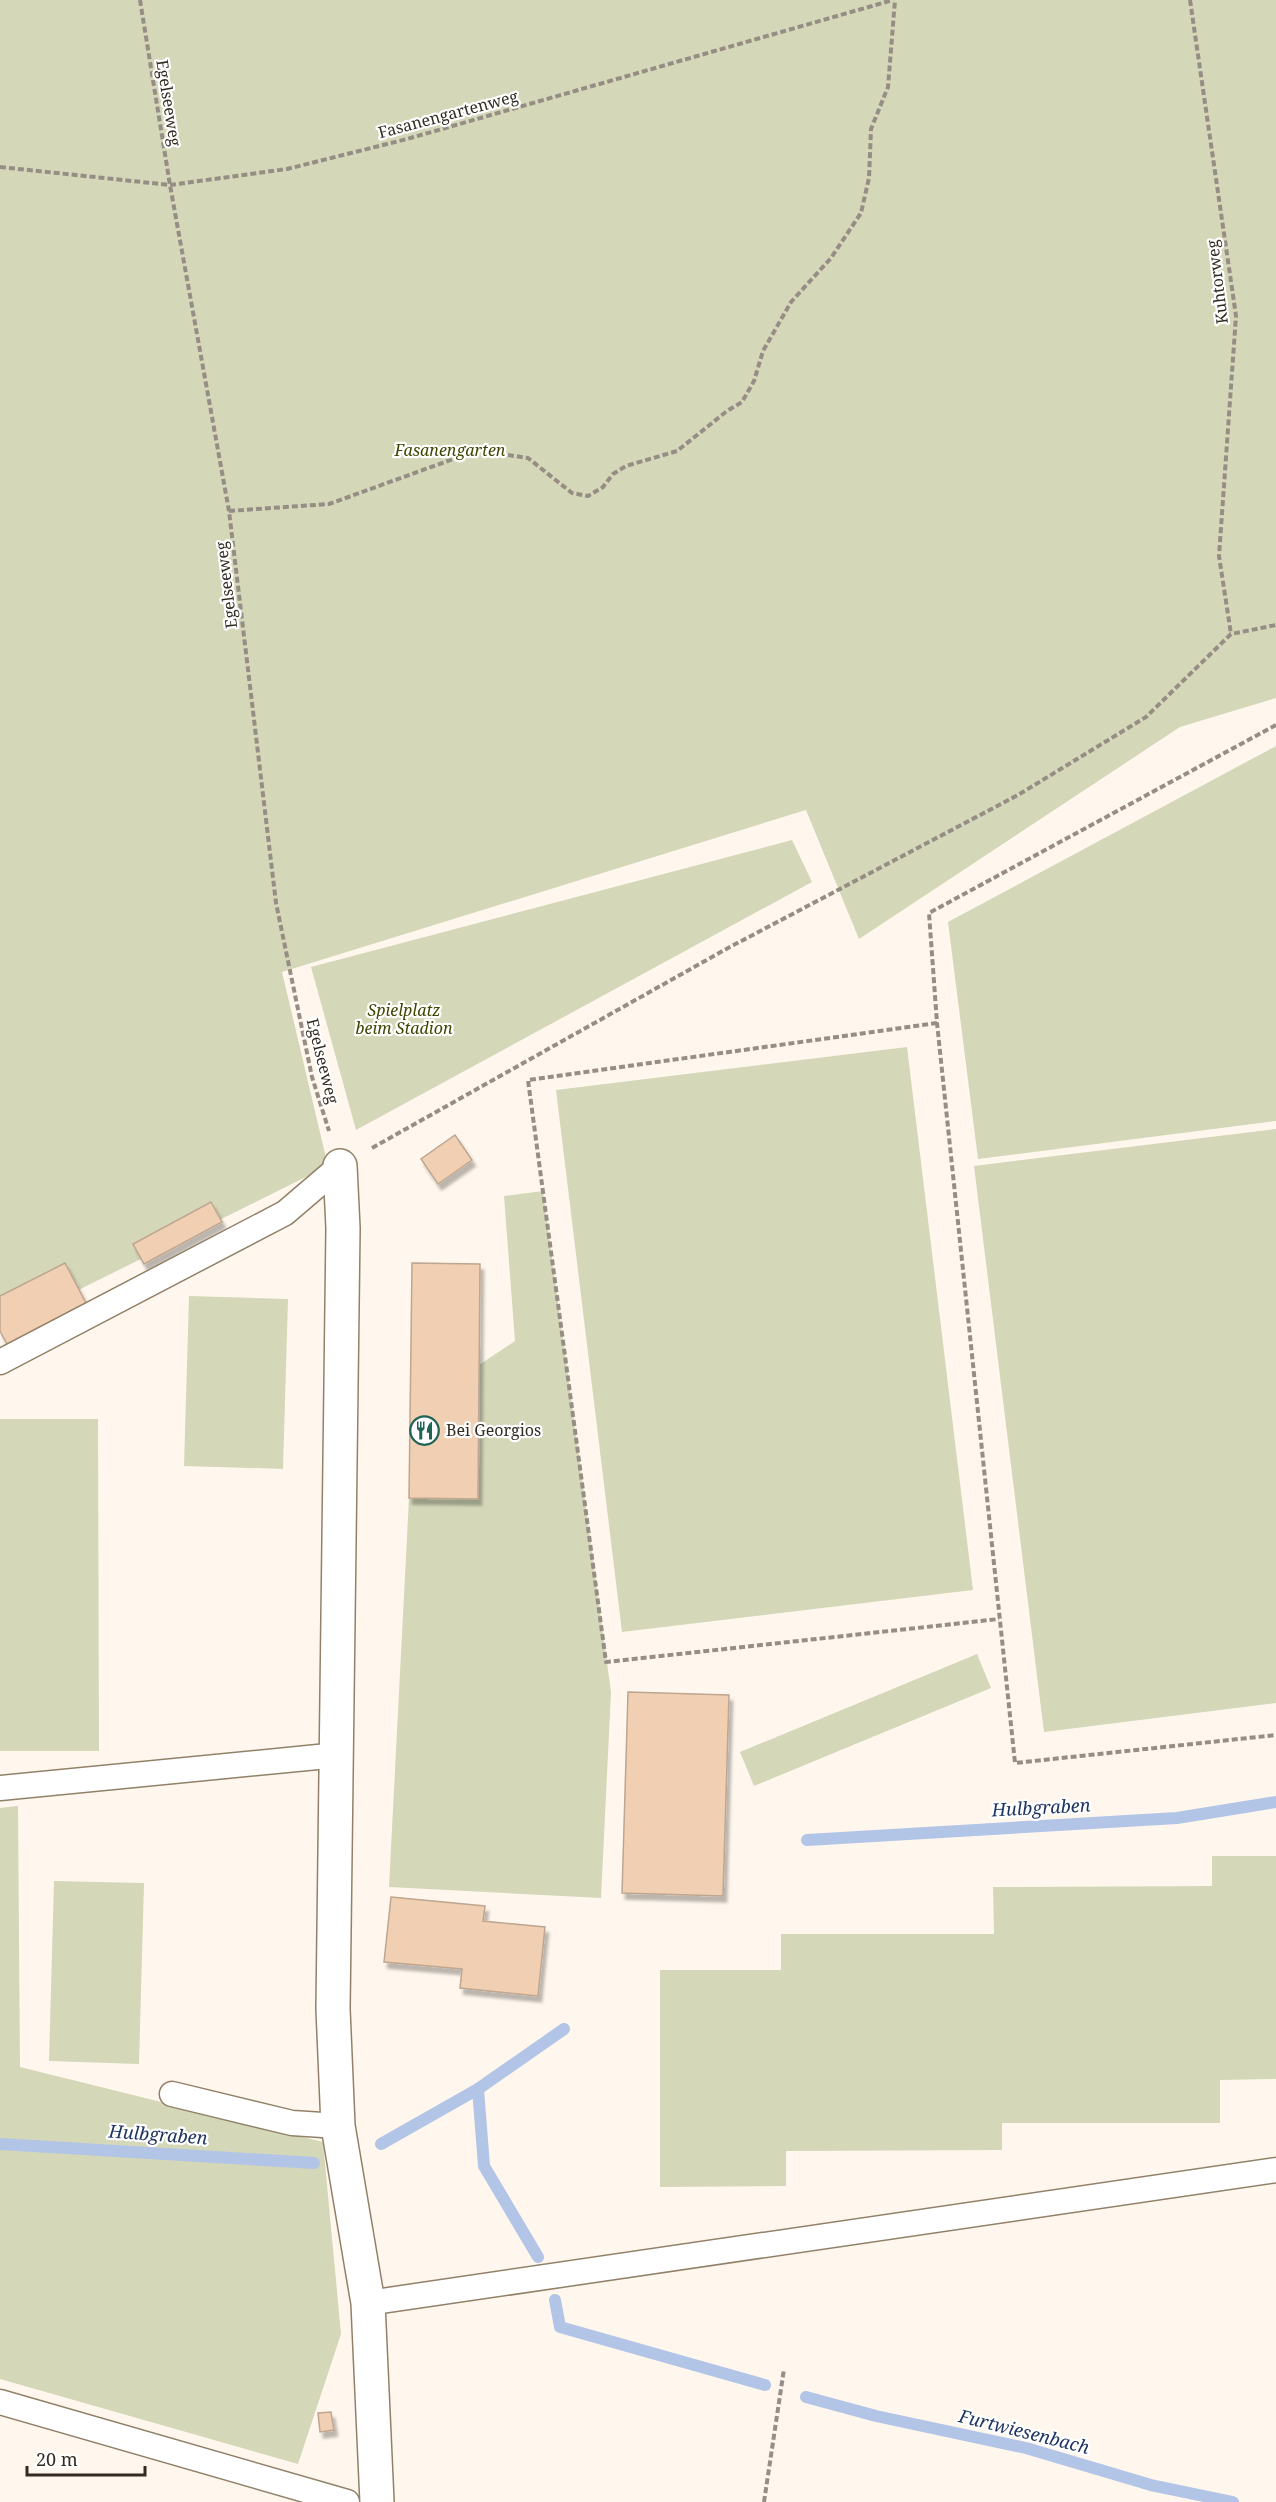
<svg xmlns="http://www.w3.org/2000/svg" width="1276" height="2502" font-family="'Noto Serif',serif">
<defs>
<filter id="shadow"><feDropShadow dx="3.5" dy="6" stdDeviation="1.5" flood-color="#0004"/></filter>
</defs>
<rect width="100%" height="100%" fill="#fff7ed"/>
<g fill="#d4d7b8">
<path d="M0 0H1276V698L1180 727 859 939 806 810 282 972 328 1166 0 1329Z"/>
<path d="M1276 746V1121L978 1159 948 922Z"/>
<path d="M792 840 812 882 356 1130 311 967Z"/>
<path d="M907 1047 973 1590 622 1632 556 1090Z"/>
<path d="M1276 1129V1703L1044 1732 974 1166Z"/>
<path d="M543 1191 611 1692 601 1898 389 1887 409 1498 478 1499 479 1365 515 1341 504 1196Z"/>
<path d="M189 1296 288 1299 283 1469 184 1466Z"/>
<path d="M0 1419H98L99 1751H0Z"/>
<path d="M977 1654 991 1688 754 1786 740 1752Z"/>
<path d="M18 1806 20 2067 323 2142 341 2334 298 2464 0 2379V1808Z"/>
<path d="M1212 1856H1276V2079L1220 2080V2123H1002V2150L786 2151V2186L660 2187V1970H781V1934H994L993 1887 1212 1886Z"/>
<path d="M54 1881 144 1883 139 2064 49 2061Z"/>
</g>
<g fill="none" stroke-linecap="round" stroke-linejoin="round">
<g stroke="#b2c5e7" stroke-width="12">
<path d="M807 1840 1177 1818 1276 1802"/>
<path d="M478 2089 484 2166 538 2257"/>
<path d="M0 2144 314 2163"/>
<path d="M381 2144 478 2089 564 2029"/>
<path d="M555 2300 560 2327 765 2385"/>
<path d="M806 2397 876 2416 1026 2448 1151 2485 1233 2502"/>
</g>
</g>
<g fill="#f0cfb2" stroke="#bea691" stroke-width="1.5" filter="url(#shadow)">
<path d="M455 1135 472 1160 438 1184 421 1159Z"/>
<path d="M211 1202 222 1222 144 1264 133 1244Z"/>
<path d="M65 1263 87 1305 8 1346 0 1331V1296Z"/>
<path d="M412 1263 480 1264 478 1499 409 1498Z"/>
<path d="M628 1692 729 1695 723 1896 622 1893Z"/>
<path d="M391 1897 485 1906 483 1921 545 1927 538 1996 460 1988 462 1969 384 1962Z"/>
<path d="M331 2412 334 2430 320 2432 318 2413Z"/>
</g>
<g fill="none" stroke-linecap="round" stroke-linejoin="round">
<defs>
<g id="lane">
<path d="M0 1362 285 1213 340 1166"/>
<path d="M0 1788 338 1755"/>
<path d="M172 2094 292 2123 338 2126"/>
<path d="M368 2303 1276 2170"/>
<path d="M0 2402 347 2502"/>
</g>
<path id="street" d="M340 1166 343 1228 333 2009 338 2126 368 2303 377 2502"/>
</defs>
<use href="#lane" stroke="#928169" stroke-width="27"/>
<use href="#street" stroke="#928169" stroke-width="36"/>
<g stroke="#968e84" stroke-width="4" stroke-dasharray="6 3" stroke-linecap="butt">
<path d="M140 0 170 185 229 511 276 903 312 1077 329 1131"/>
<path d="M1190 0 1236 316 1219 556 1231 634"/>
<path d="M0 167 170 185 287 169 407 139 893 0"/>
<path d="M229 511 329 504 467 454H501L528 458 572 493 588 496 603 487 613 474 626 466 677 451 727 411 742 402 754 381 763 351 791 302 831 258 861 213 869 178 871 129 888 87 895 0"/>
<path d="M1276 725 929 913 937 1023 1015 1763 1276 1735"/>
<path d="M937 1023 528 1080 606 1662 999 1619"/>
<path d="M372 1148 728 948 1018 795 1146 717 1231 634 1276 625"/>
<path d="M764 2502 784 2369"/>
</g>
<use href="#lane" stroke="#fff" stroke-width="24"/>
<use href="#street" stroke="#fff" stroke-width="33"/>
</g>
<defs>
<symbol id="restaurant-ring" viewBox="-11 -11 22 22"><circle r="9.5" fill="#fff" stroke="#206455" stroke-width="1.5"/><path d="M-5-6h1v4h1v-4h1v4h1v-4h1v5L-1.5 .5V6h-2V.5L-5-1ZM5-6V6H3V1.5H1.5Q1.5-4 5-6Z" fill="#206455"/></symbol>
</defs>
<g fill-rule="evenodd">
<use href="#restaurant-ring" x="408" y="1414" width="33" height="33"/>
</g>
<g text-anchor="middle" stroke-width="4.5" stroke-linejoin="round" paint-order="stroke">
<g font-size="16" fill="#322b21" stroke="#fff">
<text transform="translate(169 103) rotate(81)" y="6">Egelseeweg</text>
<text transform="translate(448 114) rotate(-15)" y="6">Fasanengartenweg</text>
<text transform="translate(1217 282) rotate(-97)" y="6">Kuhtorweg</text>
<text transform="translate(226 585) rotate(-97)" y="6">Egelseeweg</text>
<text transform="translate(323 1061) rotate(76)" y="6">Egelseeweg</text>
</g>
<g font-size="16" font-style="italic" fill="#414400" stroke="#fff">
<text x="450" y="456">Fasanengarten</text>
<text x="404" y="1016">Spielplatz<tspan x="404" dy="18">beim Stadion</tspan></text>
</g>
<g font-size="16" fill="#322b21" stroke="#fff" text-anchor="start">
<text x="446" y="1436">Bei Georgios</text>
</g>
<g font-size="18" font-style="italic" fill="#1f3561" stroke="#fff">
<text transform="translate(1041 1808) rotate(-3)" y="6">Hulbgraben</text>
<text transform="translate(158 2135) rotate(4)" y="6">Hulbgraben</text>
<text transform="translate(1024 2432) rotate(14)" y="6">Furtwiesenbach</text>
</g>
</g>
<path d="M27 2466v9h118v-9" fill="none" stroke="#322b21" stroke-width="3"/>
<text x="36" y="2466" font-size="18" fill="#322b21" stroke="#ffffff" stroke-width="4.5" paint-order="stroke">20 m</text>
</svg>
